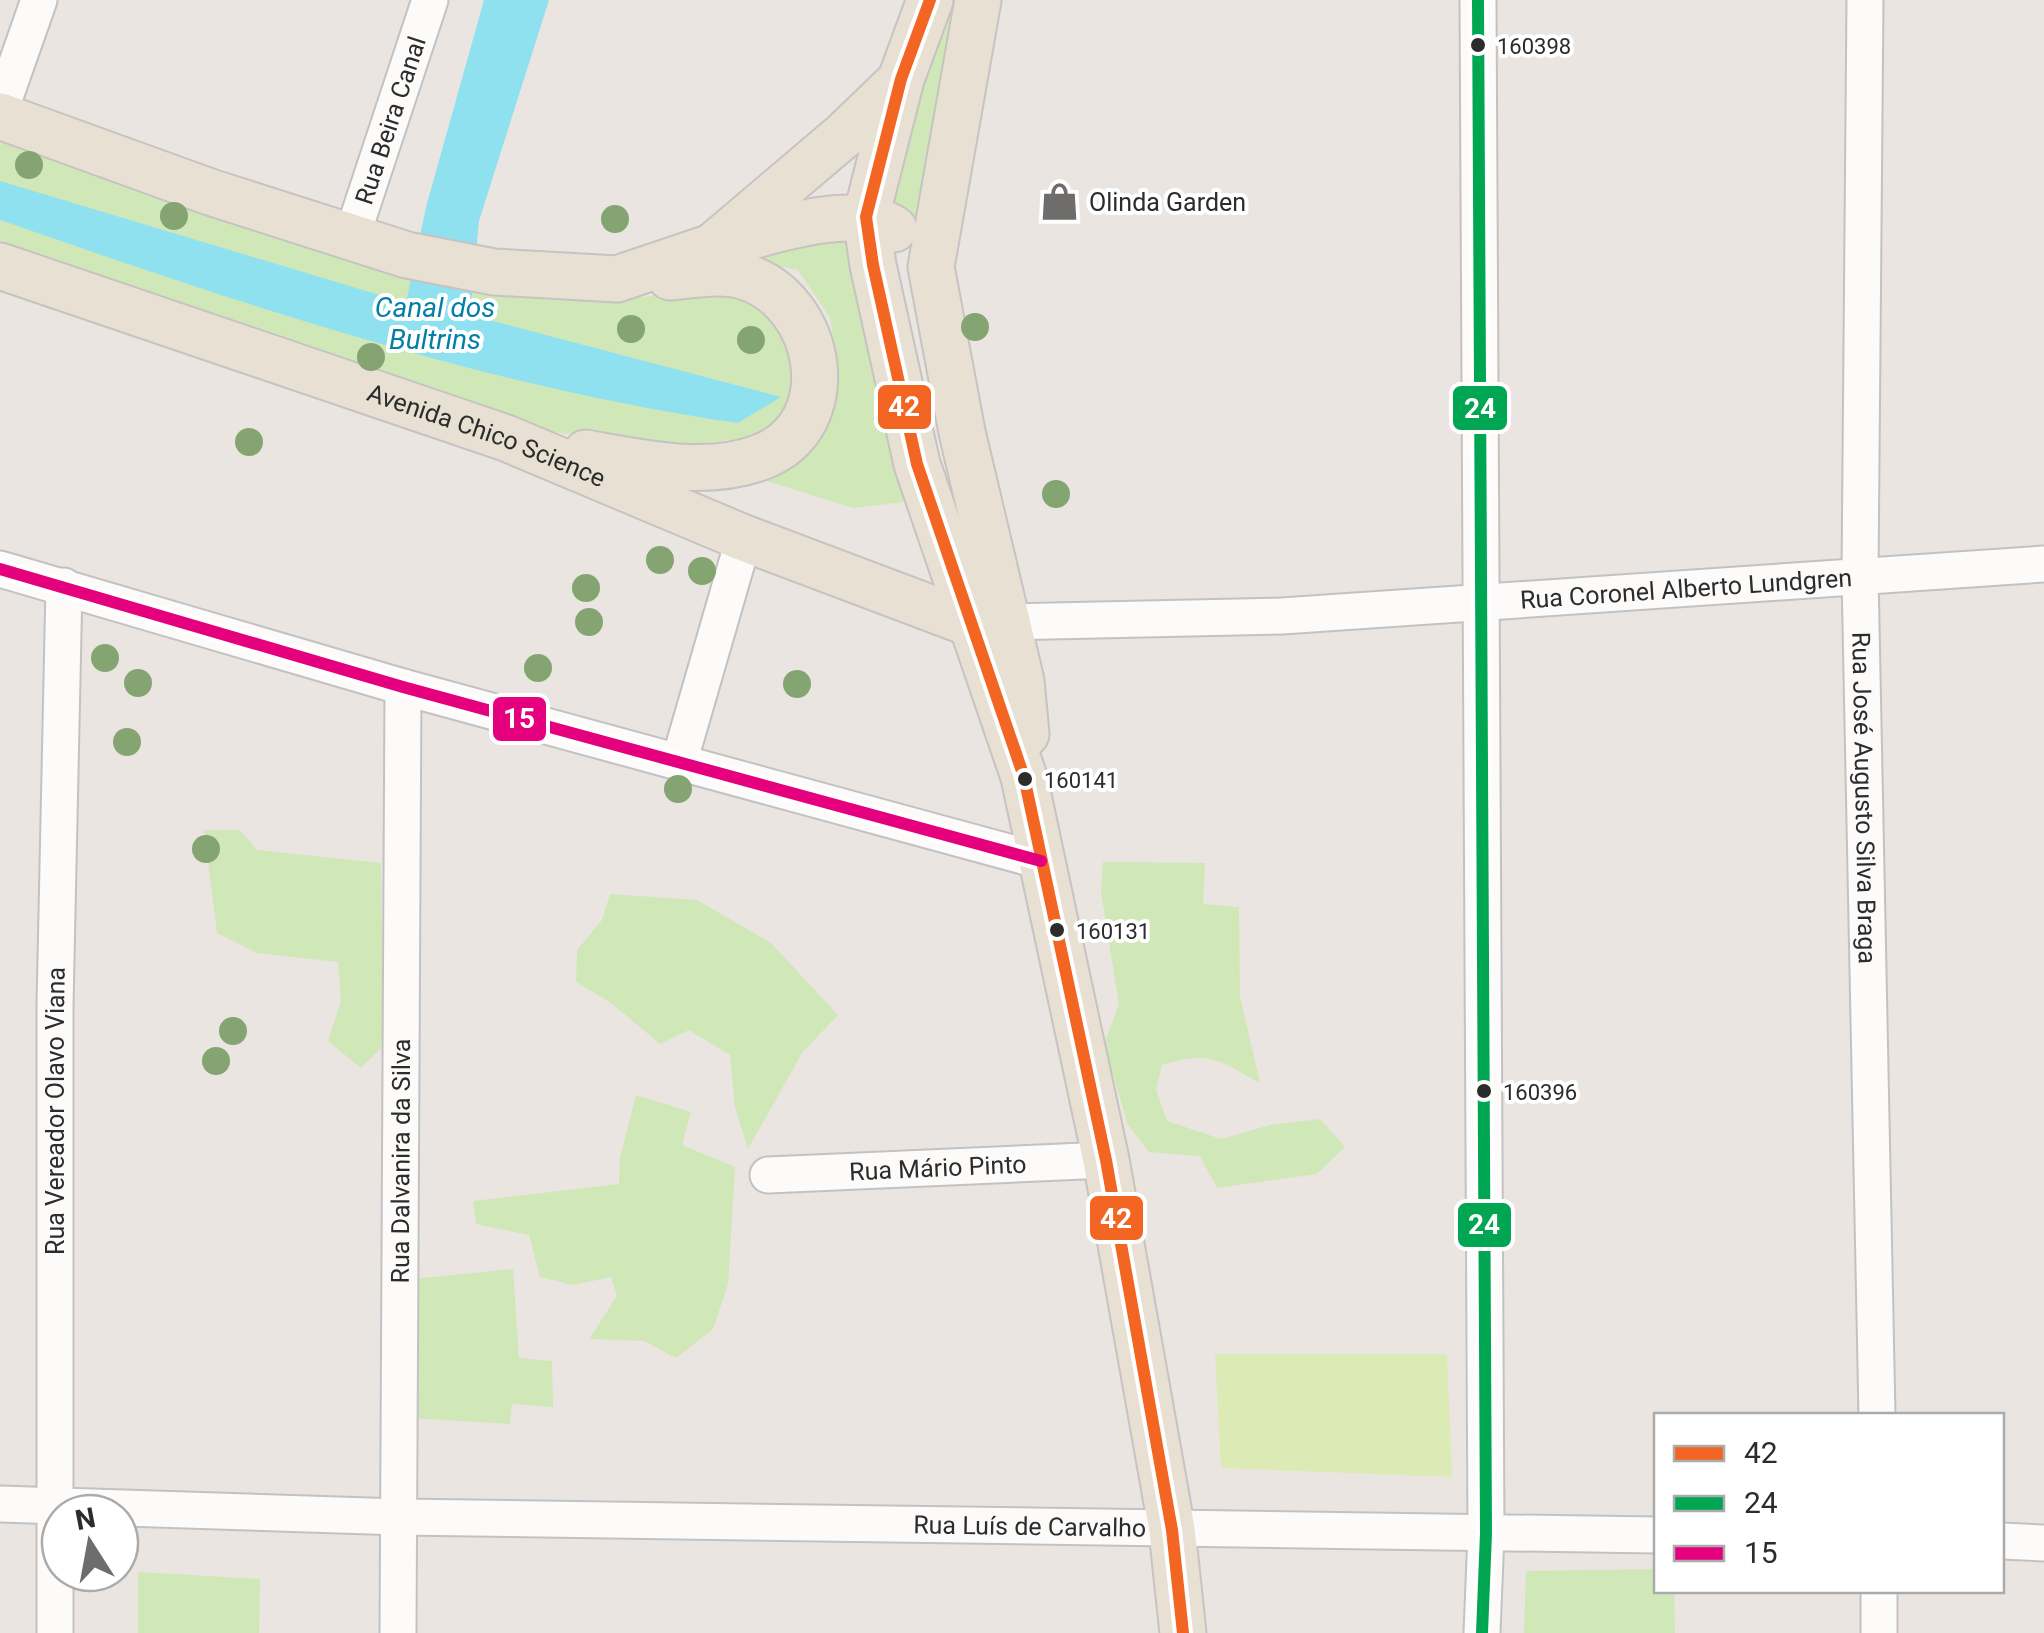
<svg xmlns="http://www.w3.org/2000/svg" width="2044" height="1633" font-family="Roboto,sans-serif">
<rect width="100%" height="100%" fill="#eae5e1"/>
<g fill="#d0e7b8">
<path d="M940 0H966L923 240 882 206Z"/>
<path d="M0 133 429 277 519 296 617 300 731 286 769 306 802 346 797 409 766 436 666 447 498 425 0 253Z"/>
<path d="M849 227 904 502 853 508 757 478 838 371 830 318 798 270 726 257Z"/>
<path d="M204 830H240L257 850 381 863 383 1046 361 1068 328 1041 341 1001 338 962 257 953 217 933Z"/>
<path d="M1103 862 1205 863 1203 904 1239 907 1240 996 1260 1083C1219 1060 1209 1050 1162 1065L1156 1090 1167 1121 1221 1139 1270 1125 1320 1119 1345 1147 1317 1174 1217 1188 1200 1156 1149 1152 1128 1125 1104 1044 1119 1004 1101 892Z"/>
<path d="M610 894 697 900 771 943 838 1015 802 1053 748 1149 735 1107 730 1055 689 1030 660 1044 610 1002 576 982 577 950 602 920Z"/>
<path d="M636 1095 691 1112 682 1145 735 1167 728 1284 713 1329 676 1358 644 1341 589 1339 617 1296 611 1277 573 1285 540 1277 529 1235 476 1224 473 1201 619 1184 620 1158Z"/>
<path d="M513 1269 519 1358 552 1361 553 1407 512 1404 510 1424 410 1418 412 1279Z"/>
<path d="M1656 1569V1590L1674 1591 1675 1633H1524L1526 1571Z"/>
<path d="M138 1572 260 1579 259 1633H138Z"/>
</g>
<path fill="#dcebb5" d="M1215 1354H1447L1452 1477 1221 1468Z"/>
<path fill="#90e1f0" d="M484 0H549L479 221 470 315 781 397 738 423C484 386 242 304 0 220V181L406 303 426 207Z"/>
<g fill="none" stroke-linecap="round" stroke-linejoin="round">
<defs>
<g id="minor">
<path d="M1478 0 1486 1533 1482 1633"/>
<path id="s1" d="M1865 0 1860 575 1877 1416"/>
<path d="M0 111 39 0"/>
<path id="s2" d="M351 239 430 0"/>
<path d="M0 569 403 687 1041 861"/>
<path id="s3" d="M1007 622 1282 616 2044 564"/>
<path d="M680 759 744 538"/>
<path id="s4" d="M768 1175 1106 1160"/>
<path id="s5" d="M0 1504 400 1517 1656 1535"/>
<path d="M2002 1541 2044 1543"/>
<path id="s6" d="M55 1633V1006L64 586"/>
<path id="s7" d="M398 1633 403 687"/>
<path d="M1879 1633V1590"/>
</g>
<g id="major">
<path d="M930 0 901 79 866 217 873 265 917 464 1024 777 1106 1160 1172 1530 1183 1633"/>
<path d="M978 0 931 267 962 432 1021 681 1026 734"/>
<path d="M0 116 210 192 407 255 494 272 617 279 712 247 844 135 900 81"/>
<path d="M723 244C768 232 854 202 894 229"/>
<path id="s8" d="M0 266 506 438 744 538 967 622H1007"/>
<path d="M586 453C642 463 707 478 761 457 845 425 823 302 746 277 723 269 694 275 670 277"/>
</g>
</defs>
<use href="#minor" stroke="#c3c2c3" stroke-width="39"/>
<use href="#major" stroke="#c6c3c2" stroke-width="49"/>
<use href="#minor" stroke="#fcfbfa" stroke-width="35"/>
<use href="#major" stroke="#e8e1d3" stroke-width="45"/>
<defs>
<path id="bus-1" d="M930 0 901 79 866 217 873 265 917 464 1024 777 1106 1160 1172 1530 1183 1633"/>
<path id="bus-2" d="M1478 0 1486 1533 1482 1633"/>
<path id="bus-3" d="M0 569 403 687 1041 861"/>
</defs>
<use href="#bus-1" stroke="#fff" stroke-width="20"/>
<use href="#bus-2" stroke="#fff" stroke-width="20"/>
<use href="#bus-3" stroke="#fff" stroke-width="20"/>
<use href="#bus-1" stroke="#f26522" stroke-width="12"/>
<use href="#bus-2" stroke="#00a651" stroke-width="12"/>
<use href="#bus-3" stroke="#e5007d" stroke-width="12"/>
</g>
<g fill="#84a471">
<circle cx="29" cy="165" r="14"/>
<circle cx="174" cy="216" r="14"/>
<circle cx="615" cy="219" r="14"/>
<circle cx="975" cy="327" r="14"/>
<circle cx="631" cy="329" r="14"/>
<circle cx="751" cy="340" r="14"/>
<circle cx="371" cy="357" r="14"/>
<circle cx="249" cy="442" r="14"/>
<circle cx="1056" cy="494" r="14"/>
<circle cx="660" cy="560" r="14"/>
<circle cx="702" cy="571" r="14"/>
<circle cx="586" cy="588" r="14"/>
<circle cx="589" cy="622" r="14"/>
<circle cx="105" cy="658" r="14"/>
<circle cx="538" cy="668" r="14"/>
<circle cx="138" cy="683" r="14"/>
<circle cx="797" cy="684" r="14"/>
<circle cx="127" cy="742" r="14"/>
<circle cx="678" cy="789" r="14"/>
<circle cx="206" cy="849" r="14"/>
<circle cx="233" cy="1031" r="14"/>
<circle cx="216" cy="1061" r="14"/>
</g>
<defs>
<symbol id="shop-bare" viewBox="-9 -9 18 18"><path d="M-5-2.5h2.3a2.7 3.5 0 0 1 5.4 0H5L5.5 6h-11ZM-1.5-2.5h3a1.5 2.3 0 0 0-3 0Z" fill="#6e6d6b" stroke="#fff" stroke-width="2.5" paint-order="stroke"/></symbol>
</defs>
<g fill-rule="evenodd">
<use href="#shop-bare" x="1032" y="174" width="55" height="55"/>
</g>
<g fill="#2c2c2c" stroke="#fff" stroke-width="4">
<circle cx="1478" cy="45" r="9"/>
<circle cx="1025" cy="779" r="9"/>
<circle cx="1057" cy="930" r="9"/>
<circle cx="1484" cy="1091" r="9"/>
</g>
<g text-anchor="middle" stroke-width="8" stroke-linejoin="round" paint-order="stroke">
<g font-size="22" fill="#2c2c2c" stroke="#fff" text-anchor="start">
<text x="1497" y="54">160398</text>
<text x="1044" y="788">160141</text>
<text x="1076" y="939">160131</text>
<text x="1503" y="1100">160396</text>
</g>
<g font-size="25" fill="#2c2c2c" stroke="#fff">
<text dy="9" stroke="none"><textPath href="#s2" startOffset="125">Rua Beira Canal</textPath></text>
<text dy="9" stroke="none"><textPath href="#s8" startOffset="515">Avenida Chico Science</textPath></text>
<text dy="9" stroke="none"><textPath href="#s3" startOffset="680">Rua Coronel Alberto Lundgren</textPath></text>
<text dy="9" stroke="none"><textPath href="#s1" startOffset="798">Rua José Augusto Silva Braga</textPath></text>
<text dy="9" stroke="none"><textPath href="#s6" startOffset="522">Rua Vereador Olavo Viana</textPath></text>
<text dy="9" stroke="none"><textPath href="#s7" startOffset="472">Rua Dalvanira da Silva</textPath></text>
<text dy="9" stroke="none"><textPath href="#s4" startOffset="170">Rua Mário Pinto</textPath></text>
<text dy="9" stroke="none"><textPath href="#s5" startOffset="1030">Rua Luís de Carvalho</textPath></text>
</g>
<g font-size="25" fill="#2c2c2c" stroke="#fff" text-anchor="start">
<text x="1089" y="211">Olinda Garden</text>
</g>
<g font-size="28" font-style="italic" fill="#047fa7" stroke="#fff">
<text x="435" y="317">Canal dos<tspan x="435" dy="32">Bultrins</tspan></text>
</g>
</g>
<g stroke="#fff" stroke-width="4">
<rect x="876" y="383" width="57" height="48" rx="10" fill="#f26522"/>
<rect x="1451" y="384" width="58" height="48" rx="10" fill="#00a651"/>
<rect x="491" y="695" width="57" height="48" rx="10" fill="#e5007d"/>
<rect x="1088" y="1194" width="57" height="48" rx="10" fill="#f26522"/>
<rect x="1456" y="1201" width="57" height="48" rx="10" fill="#00a651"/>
</g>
<g font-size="28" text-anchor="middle" font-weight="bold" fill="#fff">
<text x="904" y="416">42</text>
<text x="1480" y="418">24</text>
<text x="519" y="728">15</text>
<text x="1116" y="1228">42</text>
<text x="1484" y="1234">24</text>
</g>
<rect x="1654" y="1413" width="350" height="180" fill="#ffffff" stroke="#ababab" stroke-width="2.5"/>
<rect x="1674" y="1446" width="50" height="15" fill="#f26522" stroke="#ababab" stroke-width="2.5"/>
<text x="1744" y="1463" font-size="30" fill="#2c2c2c">42</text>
<rect x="1674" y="1496" width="50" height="15" fill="#00a651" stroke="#ababab" stroke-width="2.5"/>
<text x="1744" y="1513" font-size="30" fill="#2c2c2c">24</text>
<rect x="1674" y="1546" width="50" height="15" fill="#e5007d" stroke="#ababab" stroke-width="2.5"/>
<text x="1744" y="1563" font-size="30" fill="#2c2c2c">15</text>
<g transform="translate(90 1543) rotate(349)"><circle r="48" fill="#ffffff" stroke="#ababab" stroke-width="2.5"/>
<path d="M0-8L18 38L0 25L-18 38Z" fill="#6e6d6b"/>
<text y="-15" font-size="28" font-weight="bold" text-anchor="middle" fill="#2c2c2c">N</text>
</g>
</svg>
